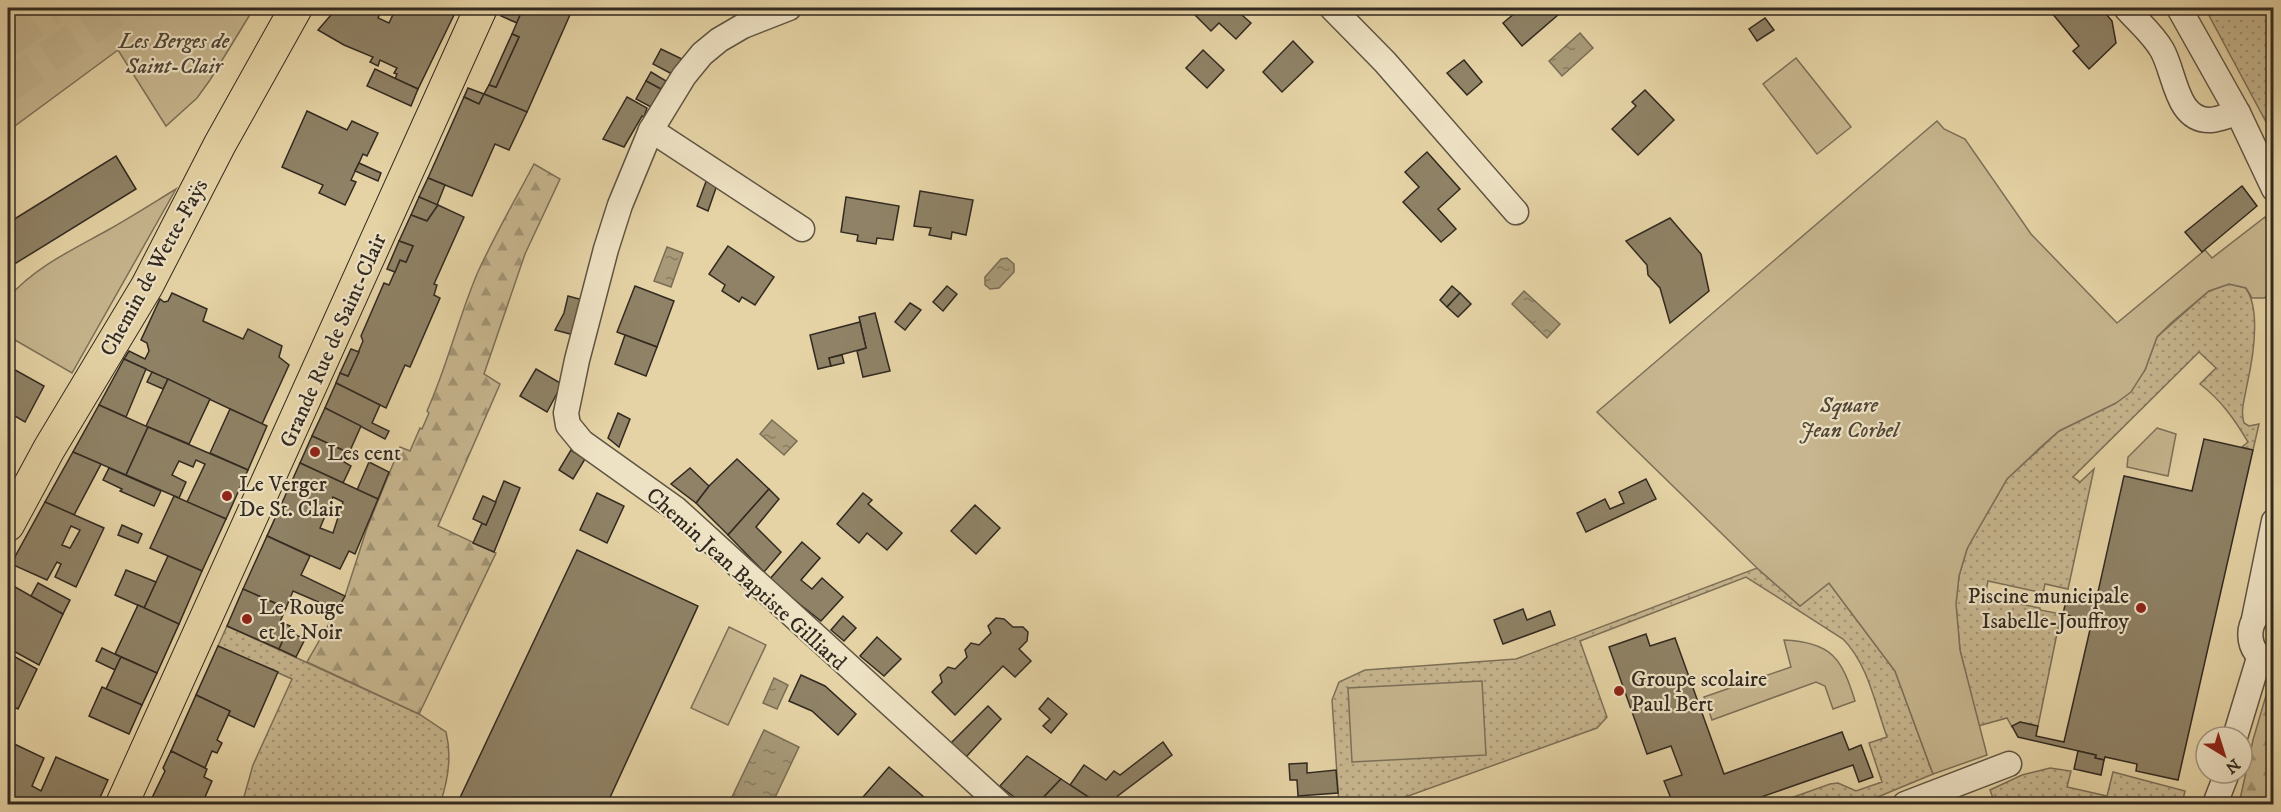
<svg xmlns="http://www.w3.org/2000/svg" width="2281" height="812" font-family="'IM FELL DW Pica',serif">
<defs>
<pattern id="grass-dots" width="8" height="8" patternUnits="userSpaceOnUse" patternTransform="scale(1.5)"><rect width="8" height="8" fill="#c7b68f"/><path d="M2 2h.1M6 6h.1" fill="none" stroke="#a29474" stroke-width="1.8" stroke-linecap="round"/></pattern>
<pattern id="forest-firs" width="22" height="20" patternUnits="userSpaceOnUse" patternTransform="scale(1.5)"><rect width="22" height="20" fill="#c7b68f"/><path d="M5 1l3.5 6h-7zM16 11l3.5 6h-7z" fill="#a29474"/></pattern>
<pattern id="water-ripples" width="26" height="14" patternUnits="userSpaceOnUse" patternTransform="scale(1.5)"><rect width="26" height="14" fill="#a89a78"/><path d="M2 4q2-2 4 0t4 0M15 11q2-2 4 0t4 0" fill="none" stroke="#897e62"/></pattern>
</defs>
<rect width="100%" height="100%" fill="#e5d3a5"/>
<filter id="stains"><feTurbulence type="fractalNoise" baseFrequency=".00333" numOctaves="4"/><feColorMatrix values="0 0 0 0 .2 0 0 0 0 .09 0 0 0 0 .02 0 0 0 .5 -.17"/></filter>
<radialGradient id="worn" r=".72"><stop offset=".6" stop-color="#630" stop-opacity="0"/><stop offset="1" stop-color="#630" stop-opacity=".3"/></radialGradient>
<g fill="url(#grass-dots)" stroke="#7c7058" stroke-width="1.5">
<path d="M2205 8H2273V135Z"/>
<path d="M2229 284 2246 288C2261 311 2253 358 2247 385 2245 397 2240 411 2244 423L2249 426 2259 424 2253 450 2242 447 2248 442C2235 420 2221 400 2200 384L2216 368 2199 352 2073 477 2080 482 2094 469 2068 589 2045 584 2043 593 1988 581 1985 597 2040 608V610L2061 614 2038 726 2020 722 2012 727 2007 718 1978 726 1960 650 1956 604 1959 576 1967 549 1973 538 2007 479 2059 431 2116 403 2145 370 2157 337 2209 291Z"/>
<path d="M1757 568 1800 606 1829 583 1895 671 1933 774 1861 804H1774L1830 784 1838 783 1856 791 1882 782 1869 743 1887 737C1875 704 1868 664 1843 639L1746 577 1580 641 1607 717 1597 728 1386 804H1339L1332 700 1339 682 1365 670 1516 659Z"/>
<path d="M227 626 419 714 446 732C452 756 448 781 440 804H242L253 765 292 679 218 646Z"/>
<path d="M2050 768 2071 771 2067 787 2107 796 2113 772 2185 791 2182 804H1995L1990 790 2022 775Z"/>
</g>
<g fill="url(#forest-firs)" stroke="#7c7058" stroke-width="1.5">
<path d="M534 164 560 179 525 254 484 374 500 384 438 526 496 553 419 714 307 662 345 596 367 528 400 447 410 451 420 428 422 429 429 413 427 411C447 367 458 319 477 274 494 236 515 200 534 164Z"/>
<path d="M2271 690H2274L2273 804H2239L2253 740 2267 692Z"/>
</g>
<g fill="#c7b68f" stroke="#7c7058" stroke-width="1.5">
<path d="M8 8H254L210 80 197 98 166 126 118 50 8 131Z"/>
<path d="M1796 58 1851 127 1817 154 1763 84Z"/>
<path d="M1937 121 1944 129 1965 139 2031 234 2117 323 2205 250 2212 258 2265 217 2273 243 2274 293 2264 298H2252L2246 288 2229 284 2209 291 2171 323 2157 337 2145 370 2131 392 2116 403 2059 431 2044 444 2007 479 1973 538 1967 549 1959 576 1956 604 1960 650 1987 755 1933 774 1895 671 1829 583 1800 606 1757 568 1597 412Z"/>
<path d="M176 189 72 373 8 336V298C35 267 72 250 108 230 131 217 153 203 176 189Z"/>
<path d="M2157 428 2176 434 2168 476 2127 467 2128 457Z"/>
<path d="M729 627 766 645 728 725 691 708Z"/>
<path d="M1784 640C1832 642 1842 659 1855 701L1833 709 1825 686 1816 682 1712 720 1704 697 1791 667Z"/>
<path d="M1482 681 1486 755 1352 762 1348 688Z"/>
</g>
<g fill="url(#water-ripples)" stroke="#796d55" stroke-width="1.5">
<path d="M1580 33 1593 48 1562 76 1549 61Z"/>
<path d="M667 247 683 253 671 287 654 281Z"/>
<path d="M1007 258 1014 264V272L999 288 990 289 985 285V277L1001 259Z"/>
<path d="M1524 291 1560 324 1547 338 1512 304Z"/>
<path d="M772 420 797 441 784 455 760 434Z"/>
<path d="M774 678 788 685 777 709 763 703Z"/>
<path d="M764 730 799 747 772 804H747L732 797Z"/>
</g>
<g fill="#8f8266" stroke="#322a21" stroke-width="1.5" fill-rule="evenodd">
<path d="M337 8H388L386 12 382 10 378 18 389 23 396 8H443L455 13 418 89 395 79 397 74 394 73 397 68 380 60 378 66 370 62 373 57 344 45 318 30Z"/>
<path d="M505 8 521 13 517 23 501 16Z"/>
<path d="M507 8H573L527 112 484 94 489 85 496 87 519 37 512 34 521 13Z"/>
<path d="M1202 8H1250L1242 15 1251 23 1236 39 1219 23 1211 31 1195 15Z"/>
<path d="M1521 8H1566L1522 46 1503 23Z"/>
<path d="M2057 8H2101L2112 21 2116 43 2089 69 2073 51 2079 46 2051 12Z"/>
<path d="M1765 18 1774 30 1757 41 1749 29Z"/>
<path d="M512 34 519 37 496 87 489 85Z"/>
<path d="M1293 41 1313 62 1282 92 1263 72Z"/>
<path d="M661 49 684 60 672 74 653 64Z"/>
<path d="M1203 50 1224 70 1207 88 1186 68Z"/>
<path d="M1464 60 1482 82 1467 95 1447 73Z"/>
<path d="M375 69 418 89 411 106 367 86Z"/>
<path d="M651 72 666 81 661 89 646 81Z"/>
<path d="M646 81 661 89 651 107 636 99Z"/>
<path d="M468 88 484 94 479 104 464 97Z"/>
<path d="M1645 90 1674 120 1638 155 1612 129 1636 106 1632 102Z"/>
<path d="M484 94 527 112 509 150 495 144 472 196 428 178 464 97 479 104Z"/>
<path d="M627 97 647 108 644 117 642 116 624 147 603 139Z"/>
<path d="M307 111 347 130 352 121 378 133 367 156 363 154 359 163 351 180 356 182 345 205 319 193 323 185 282 167Z"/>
<path d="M1427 152 1460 189 1438 209 1456 229 1441 242 1403 202 1419 187 1405 172Z"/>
<path d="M116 156 136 189 8 268V223Z"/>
<path d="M359 163 381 173 378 181 355 171Z"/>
<path d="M708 176 718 182 708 211 697 206Z"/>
<path d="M428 178 445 185 437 205 419 197Z"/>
<path d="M2242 186 2257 206 2202 252 2185 232Z"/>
<path d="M920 191 973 200 966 235 952 232 951 239 929 235 931 228 914 226Z"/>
<path d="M419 197 438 205 427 221 411 215Z"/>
<path d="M846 197 899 206 893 240 877 238 876 244 857 241 858 235 841 232Z"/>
<path d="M438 205 464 217 434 284 437 285 434 295 440 298 410 367 405 365 386 408 336 383 340 373 348 376 363 341 361 336 384 283 389 285 400 260 406 262 413 246 399 241 411 215 427 221Z"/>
<path d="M1670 218 1701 254 1709 291 1670 323 1660 288 1648 275 1647 265 1626 241Z"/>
<path d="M399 241 413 246 406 262 400 260 395 272 387 269Z"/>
<path d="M728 246 774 277 755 305 742 297 739 302 722 291 725 285 709 274Z"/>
<path d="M635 286 674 301 657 347 617 332Z"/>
<path d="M947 286 957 294 943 311 933 302Z"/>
<path d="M1452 286 1460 293 1447 307 1440 300Z"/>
<path d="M172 293 207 309 203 321 243 339 248 329 282 346 279 357 289 365 262 424 124 359 129 351 145 359 149 351 147 343 141 340 160 299 164 302 168 301Z"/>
<path d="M1460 293 1471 304 1458 317 1447 307Z"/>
<path d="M568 296 583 300 574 335 555 330 564 313Z"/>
<path d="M910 303 921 310 905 330 895 322Z"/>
<path d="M875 313 890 371 863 377 857 351 866 348 859 317Z"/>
<path d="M860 322 866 348 829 358 831 366 818 369 810 335Z"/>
<path d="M625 335 657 347 646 376 615 364Z"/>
<path d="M351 349 359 352 348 376 340 373Z"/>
<path d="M842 355 844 363 831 366 829 358Z"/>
<path d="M124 359 146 369 126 417 99 405Z"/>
<path d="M8 366 44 386 25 422 8 412V403L12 395 8 392Z"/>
<path d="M536 369 562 384 547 412 520 396Z"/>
<path d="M152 372 168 379 163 389 147 382Z"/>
<path d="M168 379 210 399 189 444 146 426Z"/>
<path d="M336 383 380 405 372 423 389 431 385 439 325 408Z"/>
<path d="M99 405 148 427 126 475 73 452Z"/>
<path d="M325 408 361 426 349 453 312 436Z"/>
<path d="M230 409 267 426 248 470 210 453Z"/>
<path d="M618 413 630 419 619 447 608 438Z"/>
<path d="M148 427 248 470 226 519 187 502 205 464 196 460 193 467 179 461 172 475 186 482 179 498 126 475Z"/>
<path d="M312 436 349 453 344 462 351 466 343 483 300 463Z"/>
<path d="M2204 439 2253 450 2178 780 2136 771 2137 764 2105 757 2104 760 2095 758 2096 755 2018 737 2012 726 2020 722 2038 726 2036 736 2064 742 2092 621 2063 614 2067 596 2096 601 2124 476 2192 491Z"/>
<path d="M571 450 585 459 573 479 559 470Z"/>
<path d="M73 452 101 464 74 515 45 502Z"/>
<path d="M737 459 769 489 728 535 696 503 709 486Z"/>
<path d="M369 462 389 472 378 499 357 490Z"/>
<path d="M300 463 378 499 355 554 349 551 340 569 267 536ZM333 497 343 502 333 533 320 528Z"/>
<path d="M109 468 161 491 154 506 120 491 122 489 103 480Z"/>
<path d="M690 468 709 486 696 503 671 484Z"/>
<path d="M1646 479 1656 499 1586 532 1577 513 1605 499 1610 509 1624 503 1619 492Z"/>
<path d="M504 481 520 488 494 552 473 543 482 523 486 525Z"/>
<path d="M769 489 779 499 756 527 781 552 764 572 728 535Z"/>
<path d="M597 493 624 506 607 543 580 530Z"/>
<path d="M863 493 872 500 868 504 902 533 887 550 867 533 859 543 837 524Z"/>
<path d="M174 496 226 519 202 571 150 548Z"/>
<path d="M483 496 496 502 486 525 473 519Z"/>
<path d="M45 502 104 528 76 587 55 577 61 564 57 562 47 580 11 564ZM71 526 80 530 70 548 62 545Z"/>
<path d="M975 505 1000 528 976 554 951 531Z"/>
<path d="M122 525 142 534 138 543 118 535Z"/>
<path d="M267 536 310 556 301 575 345 596 337 610 293 591 286 608 243 589Z"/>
<path d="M802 542 820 558 801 580 812 589 822 578 843 597 821 621 769 580Z"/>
<path d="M577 550 698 606 607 804H457Z"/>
<path d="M168 556 202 571 179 624 144 608Z"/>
<path d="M126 570 156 582 144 608 115 595Z"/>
<path d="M8 583 63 614 39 665 8 648Z"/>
<path d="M38 583 70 600 63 614 31 596Z"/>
<path d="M243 589 286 608 280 622 290 626 279 649 227 626Z"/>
<path d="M138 605 179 624 157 673 115 654Z"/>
<path d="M1523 609 1527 620 1550 611 1555 625 1503 644 1494 620Z"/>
<path d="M843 616 856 628 844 641 831 630Z"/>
<path d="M996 618 1004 619 1013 627H1023L1028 632 1027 641 1019 649 1031 661 1015 677 1003 666 955 715 932 692 942 682 940 675 948 667 955 669 967 657 965 650 971 643 979 645 991 633 988 626Z"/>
<path d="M287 631 305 639 296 657 279 649Z"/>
<path d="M1646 634 1650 646 1675 638 1724 774 1842 732 1849 750 1861 745 1873 777 1859 782 1853 765 1741 804H1679L1677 800 1672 801 1664 781 1682 775 1671 746 1647 754 1609 647Z"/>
<path d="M877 637 901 659 884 676 860 656Z"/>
<path d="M218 646 278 672 254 727 228 715 230 711 196 695Z"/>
<path d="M102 648 121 657 115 670 96 661Z"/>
<path d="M8 653 37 669 18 709 8 704Z"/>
<path d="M121 657 157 673 142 705 106 689Z"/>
<path d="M801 675 825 686 856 714 838 735 812 711 789 701Z"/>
<path d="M102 687 142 705 129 734 89 716Z"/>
<path d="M196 695 230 711 217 740 222 743 217 753 212 751 205 768 171 751Z"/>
<path d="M1048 698 1067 714 1051 733 1043 726 1050 719 1039 709Z"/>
<path d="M988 706 1001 719 967 756 960 754 949 745Z"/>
<path d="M8 741 44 758 32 786 41 791 56 757 108 780 97 804H8Z"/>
<path d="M1163 742 1172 755 1107 804H1099L1070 785 1084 765 1106 780 1114 771 1120 775Z"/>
<path d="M171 751 207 769 204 777 212 781 202 804H149L165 771 163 768Z"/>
<path d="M2078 751 2096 755 2095 758 2104 760 2101 775 2074 769Z"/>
<path d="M1027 756 1061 779 1037 804H1023L1000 786Z"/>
<path d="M1307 763V773L1336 770 1338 793 1298 796 1297 780H1290L1289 764Z"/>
<path d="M889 767 932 804H857Z"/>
<path d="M1061 779 1097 803 1095 804H1037Z"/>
</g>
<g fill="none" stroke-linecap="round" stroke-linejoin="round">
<g stroke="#c1b18b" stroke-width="33" stroke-dasharray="33 16" stroke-linecap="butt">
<path d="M8 41 52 8"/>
<path d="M8 86 119 8"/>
</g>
<defs>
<g id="minor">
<path d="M789 8 743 26 719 40 702 54 684 76 651 130 620 205 606 249 577 360 566 413 568 425 582 442 676 509 1000 804"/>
<path d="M1332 8 1385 62 1516 212"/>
<path d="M2126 8C2137 21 2153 34 2162 50 2175 72 2176 122 2211 120 2220 119 2229 115 2238 113"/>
<path d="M2179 8 2238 113 2274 189"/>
<path d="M651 130 802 229"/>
<path d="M2274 606C2242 613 2243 657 2274 664"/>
<path d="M2254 619 2274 521"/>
<path d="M2235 737 2259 658"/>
<path d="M1905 804 2009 764"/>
<path d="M2215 804 2227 773"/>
</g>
<g id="major">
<path d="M8 525 49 449 147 286 220 144 296 8"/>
<path d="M122 804 481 8"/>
</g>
</defs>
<use href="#minor" stroke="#5f5442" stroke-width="27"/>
<use href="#major" stroke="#322a21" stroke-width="34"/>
<use href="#minor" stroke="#eee2c4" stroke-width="24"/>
<use href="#major" stroke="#e5d3a5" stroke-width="32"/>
</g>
<g fill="#8f2418" stroke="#eee2c4" stroke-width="2">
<circle cx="315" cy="452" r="6"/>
<circle cx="227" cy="496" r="6"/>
<circle cx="2141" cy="608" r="6"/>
<circle cx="247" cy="619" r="6"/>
<circle cx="1619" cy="691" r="6"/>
</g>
<g text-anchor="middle" stroke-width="4.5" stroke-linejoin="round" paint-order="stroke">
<g font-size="22" font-style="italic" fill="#504637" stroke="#eee2c4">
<text x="174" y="48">Les Berges de<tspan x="174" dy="25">Saint-Clair</tspan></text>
<text x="1849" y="412">Square<tspan x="1849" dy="25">Jean Corbel</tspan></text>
</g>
<g font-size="22" fill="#322a21" stroke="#eee2c4">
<text transform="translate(153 267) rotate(-61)" y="8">Chemin de Wette-Faÿs</text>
<text transform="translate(332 340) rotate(-66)" y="8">Grande Rue de Saint-Clair</text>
<text transform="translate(747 578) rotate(42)" y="8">Chemin Jean Baptiste Gilliard</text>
</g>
<g font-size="22" fill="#322a21" stroke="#eee2c4" text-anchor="start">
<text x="327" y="460">Les cent</text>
<text x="239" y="491">Le Verger<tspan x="239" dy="25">De St. Clair</tspan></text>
<text x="2129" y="603" text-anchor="end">Piscine municipale<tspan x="2129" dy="25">Isabelle-Jouffroy</tspan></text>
<text x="259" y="614">Le Rouge<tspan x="259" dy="25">et le Noir</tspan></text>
<text x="1631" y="686">Groupe scolaire<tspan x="1631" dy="25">Paul Bert</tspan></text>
</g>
</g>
<rect width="2281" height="812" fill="none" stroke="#e5d3a5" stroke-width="30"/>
<rect x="9" y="9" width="2263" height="794" fill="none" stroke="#322a21" stroke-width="3"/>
<rect x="15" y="15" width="2251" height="782" fill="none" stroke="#322a21" stroke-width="1.5"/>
<g transform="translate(2224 755) rotate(142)"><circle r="28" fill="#eee2c4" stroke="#a39883" stroke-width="1.5"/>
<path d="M0-4.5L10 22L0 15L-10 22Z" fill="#8f2418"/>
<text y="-9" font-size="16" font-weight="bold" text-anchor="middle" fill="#322a21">N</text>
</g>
<rect width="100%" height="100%" filter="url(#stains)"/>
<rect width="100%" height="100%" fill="url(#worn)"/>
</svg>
